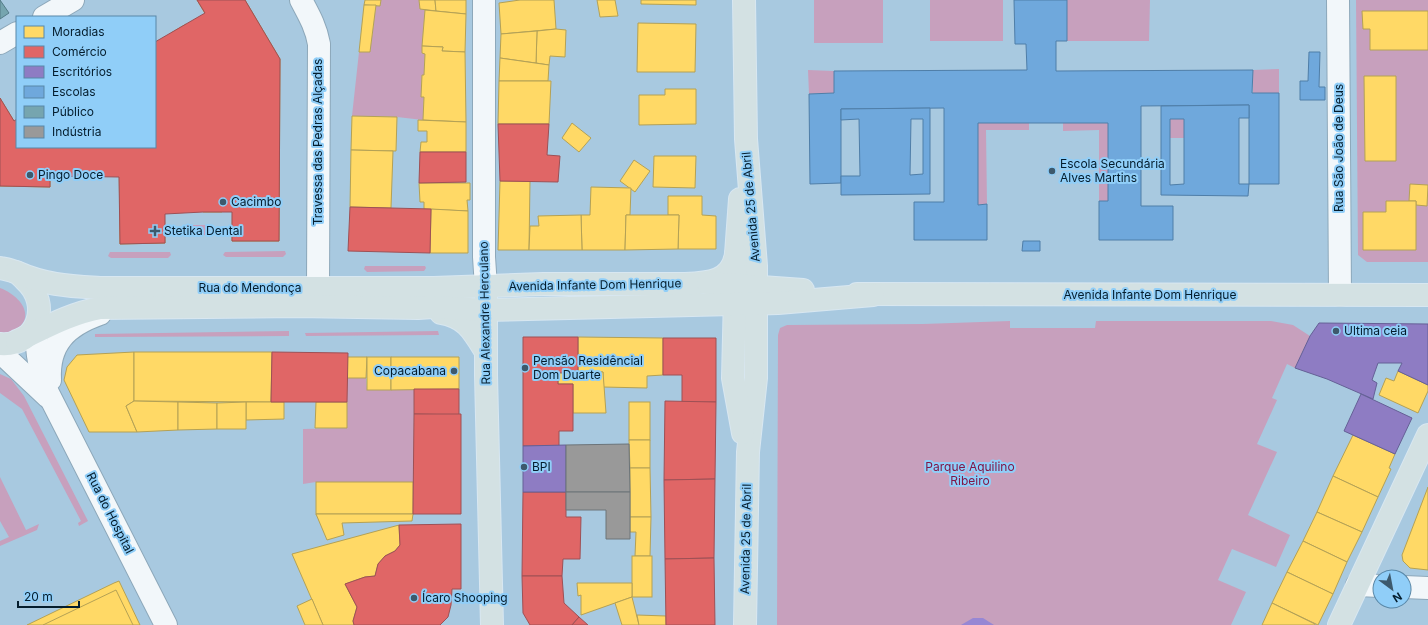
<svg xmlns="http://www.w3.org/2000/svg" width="1428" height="625" font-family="Inter,sans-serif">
<rect width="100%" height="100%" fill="#a8c9e0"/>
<g fill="#c7a0bd">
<path d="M381 0H419L420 9 425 10 422 53 425 54 424 75H422L421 97H424L423 120 397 117 352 116 359 52H370L376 5 380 6Z"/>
<rect x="814" y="0" width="69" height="43"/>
<rect x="930" y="0" width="73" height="41"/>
<path d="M1067 0H1150L1149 41H1067Z"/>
<path d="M1356 0H1428V262H1367L1358 255Z"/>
<path d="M1279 69V93H1253V70Z"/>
<path d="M808 70 834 71V93L809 94Z"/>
<rect x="1170" y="119" width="14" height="19"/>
<path d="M978 123H1029V130H986L987 204 978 205Z"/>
<path d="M1063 123H1108V201H1099V130L1063 131Z"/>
<rect x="184" y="225" width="25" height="10"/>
<path d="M285 251 286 254 283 257H226L223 255 225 252Z"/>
<path d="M110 252H170L171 255 168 258H111L108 256Z"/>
<path d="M365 266H425L426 268 424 271 367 272 364 269Z"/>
<path d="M0 288C29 299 38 329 0 334Z"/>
<path d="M1010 321V328H1095L1096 321H1271L1293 325 1310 336 1295 368 1287 364 1272 398 1277 400 1257 444 1277 452 1248 515 1290 535 1276 567 1232 549 1218 580 1246 592 1231 625H777L778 335 780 328 787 325 923 324Z"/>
<path d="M289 331V336L95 337V334Z"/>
<path d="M438 331 439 335 306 336 305 333Z"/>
<path d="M0 374 11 379 24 396 88 521 79 526 78 523 81 521 22 409 0 393Z"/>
<path d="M347 378H366L367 390 414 389 413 482H316L303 484V429L347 428Z"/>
<path d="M0 477 26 530 39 524 37 530 0 546V541L9 537 0 521Z"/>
</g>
<path fill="#9787d4" d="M973 618H983L994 625H961Z"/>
<g fill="#ffd966" stroke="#b4a155">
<path d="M197 0H245L280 59 279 241H232L235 64Z"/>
<path d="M365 0H381L380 6 364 5Z"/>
<path d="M419 0H435L436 11 420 9Z"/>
<path d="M435 0H466V14L436 11Z"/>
<path d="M520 0H554L556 29 501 34 499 3Z"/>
<path d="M597 0H615L618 16 600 17Z"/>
<path d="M641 0H696V5L641 4Z"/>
<path d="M364 5H376L370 52H359Z"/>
<path d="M425 10 466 14 465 52 442 51 443 47 422 46Z"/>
<path d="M1362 11H1428V50H1370V29H1363Z"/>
<path d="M638 23 696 24 695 72H637Z"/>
<path d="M186 24 221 85 222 212H203L205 90 171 33Z"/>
<path d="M556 29 566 30 565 57 550 56 549 65 536 63 537 31Z"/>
<path d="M537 31 536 63 500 58 501 34Z"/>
<path d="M422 46 443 47 442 51 465 52 466 122 423 120 424 97H421L422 75H424L425 54 422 53Z"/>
<path d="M500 58 549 65 548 81H499Z"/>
<path d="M1364 76H1396V161H1365Z"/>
<path d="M499 81H551L549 124H498Z"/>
<path d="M665 89H696V124L639 125V95H665Z"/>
<path d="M0 98 17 126V147L50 148V187L0 186Z"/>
<path d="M352 116 397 117 396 151 351 150Z"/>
<path d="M155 117 163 130 165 243 120 244 119 147H155Z"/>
<path d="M418 120 466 122V152H420L421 142H427V131H418Z"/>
<path d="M572 123 591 138 579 152 562 138Z"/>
<path d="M351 150 393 151 391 208 350 207Z"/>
<path d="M654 156H696L695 188 653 187Z"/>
<path d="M634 160 650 171 635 192 620 181Z"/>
<path d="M500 181H530L529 250H498Z"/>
<path d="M419 183H470V200H467L468 211 424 209V202H420Z"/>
<path d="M1410 184 1428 185 1427 206 1416 205V201H1409Z"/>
<path d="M591 187 631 188 630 215H626L625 250H582L581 215H590Z"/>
<path d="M668 196H702V215L716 216V249H678L679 215H668Z"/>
<path d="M1386 201H1416V250H1363V212H1386Z"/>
<path d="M431 209 468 211V253H430Z"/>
<path d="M581 215 582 250H529L530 226H539L538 216Z"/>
<path d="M626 215H679L678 249 625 250Z"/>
<path d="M578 337 663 338V375L647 376V388L603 387V372H578Z"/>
<path d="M134 352V401L126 406 137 432H89L64 380 67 367 77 355Z"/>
<path d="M134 352H272L271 402 134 401Z"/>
<path d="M347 357H367L366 378H347Z"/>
<rect x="367" y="357" width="24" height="33"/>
<path d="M391 357H459V389L391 390Z"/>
<path d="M1398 371 1428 385V391L1418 413 1379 395 1386 378 1394 381Z"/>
<path d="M603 372 606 413H573V384H558V373Z"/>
<path d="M134 401 178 402V430L137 432 126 406Z"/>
<path d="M178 402 217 403V429L178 430Z"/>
<path d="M246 402H284V419L246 420Z"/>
<path d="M246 402V429H217V403Z"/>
<path d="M316 402H347V428H315Z"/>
<rect x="629" y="402" width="21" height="38"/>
<path d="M1353 435 1395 454 1389 468 1391 469 1378 497 1333 476Z"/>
<path d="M629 440H650V468H630Z"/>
<path d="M630 468H650L651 517H630Z"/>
<path d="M1333 476 1378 497 1362 532 1317 512Z"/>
<rect x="316" y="482" width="97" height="32"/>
<path d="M1428 487V570L1410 568 1403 561 1402 555Z"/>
<path d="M1317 512 1362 532 1347 562 1303 541Z"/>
<path d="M316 514H413L412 521 342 523 344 535 327 540Z"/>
<path d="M630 517H651L650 556H635L636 532H630Z"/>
<path d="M399 525 400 545 395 551 385 556 378 564 375 576 365 577 345 584 357 607 353 621 354 625H323L292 554Z"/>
<path d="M1303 541 1347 562 1333 594 1287 572Z"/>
<rect x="632" y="556" width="20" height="41"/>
<path d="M1287 572 1333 594 1318 625 1272 603Z"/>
<path d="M119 581 140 625H27L114 583Z"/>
<path d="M577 583H632V597L581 615V595L578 596Z"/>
<path d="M116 590 133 625H43Z"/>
<path d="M632 597 639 625H622L615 603Z"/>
<path d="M312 599 323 625H305L297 606Z"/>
<path d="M1272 603 1315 624V625H1262Z"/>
<path d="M637 615 666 616V625H639Z"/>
</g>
<g fill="#e06666" stroke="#9e5055">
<path d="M197 0H245L280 59 279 241H232V212H203L165 214V243L120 244 119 177 50 176V187L0 186V98L14 121 17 119V147H155V42L205 13Z"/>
<path d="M498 124H549L547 155 560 156 558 182 500 181Z"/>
<path d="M420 152H466V182L419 183Z"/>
<path d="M350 207 431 209 430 253 348 251Z"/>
<path d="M523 337H578V372L558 373V384H573V431H559V446H523Z"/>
<path d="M663 338H716V402H682V375H663Z"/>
<path d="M272 352 348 353 347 402H271Z"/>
<path d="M414 389H459V415L414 414Z"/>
<path d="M665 401 716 402 715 479 664 480Z"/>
<path d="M414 414H461V514H413Z"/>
<path d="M715 479 714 558 665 559 664 480Z"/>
<path d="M523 492H566V517H581L580 559H563L562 576H522Z"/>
<path d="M461 524V589H452L451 605 448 617 440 625H354L353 621 357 607 345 584 365 577 375 576 378 564 385 556 395 551 400 545 399 525Z"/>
<path d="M714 558 715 625H666L665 559Z"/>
<path d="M522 576H562L564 603 579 617 572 625H530L523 613Z"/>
<path d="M579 617 588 625H572Z"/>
</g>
<g fill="#8e7cc3" stroke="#656096">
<path d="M1319 323 1428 324V385L1398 371 1402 363H1378L1372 380 1377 383 1373 399 1327 379 1295 368 1310 336Z"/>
<path d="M1361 394 1412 418 1395 454 1344 431Z"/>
<path d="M566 445V492H523V446Z"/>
</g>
<g fill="#6fa8dc" stroke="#4f7ea8" fill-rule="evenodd">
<path d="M1014 0H1067V41H1056V71L1253 70 1252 93H1279V184H1249V105L1141 106V206H1173V240H1099V201H1108V123H978V205L987 204V240H914V202H944V108L841 109V183L810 184 809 94 834 93V71L1027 70 1026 44H1015Z"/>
<path d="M1309 52H1320L1319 87H1325V100H1300V81H1308Z"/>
<path d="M1249 105V118H1239V184H1249L1248 196 1161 195V106ZM1170 119H1184V184L1170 185Z"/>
<path d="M930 108V194L841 195V176H860L859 119 841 120V109ZM911 119H923V174L910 175Z"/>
<path d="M1023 241H1040V251H1022Z"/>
</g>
<path fill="#76a5af" stroke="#547c88" d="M0 0 9 13 0 19Z"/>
<g fill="#999" stroke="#6c7479">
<path d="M629 444 630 492H566V445Z"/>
<path d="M566 492H630V539H606V510H566Z"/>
</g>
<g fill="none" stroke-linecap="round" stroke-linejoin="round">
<defs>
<g id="minor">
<path d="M301 0C309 15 316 27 319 44L318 288"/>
<path d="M484 0V257L486 287"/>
<path d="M1338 0 1340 295"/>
<path d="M44 17 73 0"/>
<path d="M0 43 17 33"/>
<path d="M38 320C34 344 39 366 46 389L166 625"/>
<path d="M0 352 48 397"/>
<path d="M50 380C48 344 66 326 100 314"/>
<path d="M1357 585 1380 586"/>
<path d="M1404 587 1428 588"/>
</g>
<g id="major">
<path d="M744 0 746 139 756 266V378L748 452 745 625"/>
<path d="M740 199 736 254 733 378 743 433"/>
<path d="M0 268C5 269 11 270 15 272 19 273 22 277 25 280 52 304 38 347 0 344"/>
<path d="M16 272C45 285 68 286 100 288H434L543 284H685C708 283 732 282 736 254"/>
<path d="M708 283 803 290"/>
<path d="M857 294 1428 295"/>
<path d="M486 296V375L492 625"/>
<path d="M441 313C466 317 473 331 486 352"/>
<path d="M17 341C45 328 69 314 100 308L298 306 418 308 433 307 486 310 778 303 873 295"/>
<path d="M1339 625 1428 435"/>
</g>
</defs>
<use href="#minor" stroke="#8da8ba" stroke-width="24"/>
<use href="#major" stroke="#d8e7f1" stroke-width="24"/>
<use href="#minor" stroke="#f2f7fa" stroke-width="22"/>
<use href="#major" stroke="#d3e1e3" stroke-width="22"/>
</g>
<g fill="#3d596c" stroke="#90cef8" stroke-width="1.5">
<circle cx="1052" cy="171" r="4"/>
<circle cx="30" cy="175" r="4"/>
<circle cx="223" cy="202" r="4"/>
<path d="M153 225h4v4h4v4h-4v4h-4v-4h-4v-4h4z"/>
<circle cx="1336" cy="331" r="4"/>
<circle cx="525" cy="368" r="4"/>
<circle cx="454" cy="371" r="4"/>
<circle cx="524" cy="467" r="4"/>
<circle cx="414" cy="598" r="4"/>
</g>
<g text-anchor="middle" stroke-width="4" stroke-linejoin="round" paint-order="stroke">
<g font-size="12" fill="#041d2d" stroke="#90cef8">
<text transform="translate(318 142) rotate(-90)" y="4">Travessa das Pedras Alçadas</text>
<text transform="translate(1339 148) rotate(-90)" y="4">Rua São João de Deus</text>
<text transform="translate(751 207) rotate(-95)" y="4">Avenida 25 de Abril</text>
<text transform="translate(595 285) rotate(-1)" y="4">Avenida Infante Dom Henrique</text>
<text x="250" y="292">Rua do Mendonça</text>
<text x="1150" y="299">Avenida Infante Dom Henrique</text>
<text transform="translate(485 313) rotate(-91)" y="4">Rua Alexandre Herculano</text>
<text transform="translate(110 513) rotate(63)" y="4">Rua do Hospital</text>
<text transform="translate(746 539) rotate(-89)" y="4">Avenida 25 de Abril</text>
</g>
<g font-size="12" fill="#041d2d" stroke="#90cef8" text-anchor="start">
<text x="1060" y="168">Escola Secundária<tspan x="1060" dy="14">Alves Martins</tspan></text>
<text x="38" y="179">Pingo Doce</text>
<text x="231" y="206">Cacimbo</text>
<text x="164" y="235">Stetika Dental</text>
<text x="1344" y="335">Ultima ceia</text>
<text x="533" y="365">Pensão Residêncial<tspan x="533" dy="14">Dom Duarte</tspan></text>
<text x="446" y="375" text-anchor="end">Copacabana</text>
<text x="532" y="471">BPI</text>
<text x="422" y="602">Ícaro Shooping</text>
</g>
<g font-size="12" fill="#801646" stroke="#90cef8">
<text x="970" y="471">Parque Aquilino<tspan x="970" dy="14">Ribeiro</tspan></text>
</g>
</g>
<rect x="16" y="16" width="140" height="132" fill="#90cef8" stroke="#5887a7"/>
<rect x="24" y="26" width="20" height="12" fill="#ffd966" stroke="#5887a7"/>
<text x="52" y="36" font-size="12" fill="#041d2d">Moradias</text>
<rect x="24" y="46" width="20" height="12" fill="#e06666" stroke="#5887a7"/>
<text x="52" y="56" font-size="12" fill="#041d2d">Comércio</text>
<rect x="24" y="66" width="20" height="12" fill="#8e7cc3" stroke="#5887a7"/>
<text x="52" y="76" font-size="12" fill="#041d2d">Escritórios</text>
<rect x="24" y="86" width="20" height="12" fill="#6fa8dc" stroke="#5887a7"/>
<text x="52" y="96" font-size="12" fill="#041d2d">Escolas</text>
<rect x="24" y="106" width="20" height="12" fill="#76a5af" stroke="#5887a7"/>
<text x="52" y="116" font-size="12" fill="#041d2d">Público</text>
<rect x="24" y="126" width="20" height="12" fill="#999999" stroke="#5887a7"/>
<text x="52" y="136" font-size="12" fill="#041d2d">Indústria</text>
<g transform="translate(1392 589) rotate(148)"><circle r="19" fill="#90cef8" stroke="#5887a7"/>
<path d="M0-3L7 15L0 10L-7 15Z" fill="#3d596c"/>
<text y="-6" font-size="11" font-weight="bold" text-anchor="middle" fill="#041d2d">N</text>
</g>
<path d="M18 601v6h61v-6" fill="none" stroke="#041d2d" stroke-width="2"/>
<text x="24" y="601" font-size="12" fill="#041d2d" stroke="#90cef8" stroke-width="3" paint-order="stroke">20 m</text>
</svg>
